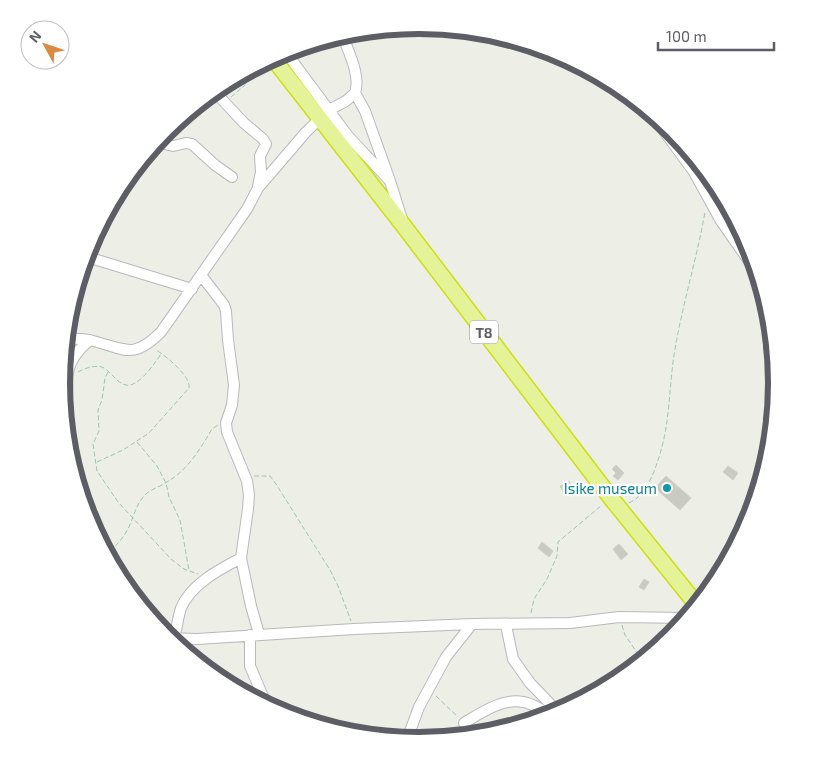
<svg xmlns="http://www.w3.org/2000/svg" width="838" height="766" font-family="'Exo 2',sans-serif">
<style>
.building{fill:#c9cac2;stroke:#d1d2c5}
.lines{fill:none;stroke-linecap:round;stroke-linejoin:round}
.minor-casing{stroke:#b8b8be;stroke-width:12}
.highway-casing{stroke:#ccdf15;stroke-width:18}
.path{stroke:#9ec3b8;stroke-width:1;stroke-dasharray:5 2.5;stroke-linecap:butt}
.minor{stroke:#fff;stroke-width:10}
.highway{stroke:#e5f398;stroke-width:15}
.culture-dot{fill:#0f9aa8;stroke:#fff;stroke-width:2}
.labels{text-anchor:middle;dominant-baseline:central;stroke-width:4.5;stroke-linejoin:round;paint-order:stroke}
.shield{fill:#fff;stroke:#8e8e93;stroke-width:1}
.shield-label{font-size:14px;font-weight:bold;fill:#5d5e65}
.culture-label{font-size:15px;fill:#0d838f;stroke:#fff;text-anchor:end}
.rim{fill:none;stroke:#5d5e65;stroke-width:6}
</style>
<rect width="100%" height="100%" fill="#edeee6"/>
<path class="building" d="M616 465 624 473 618 480 613 476 616 473 612 469Z
M728 466 738 473 733 480 723 472Z
M666 476 691 498 680 510 655 488Z
M569 481 574 491 565 496 560 486Z
M542 542 553 551 549 557 538 548Z
M619 544 628 554 621 560 613 549Z
M717 564 724 569 715 584 706 576Z
M644 579 649 582 644 590 639 587Z
M656 642 658 648 647 653 645 645Z"/>
<g class="lines">
<g class="minor-casing">
<path id="minor" d="M285 51 348 136 390 181
M214 91 244 123 263 139 266 144 260 156 261 172 258 186
M355 93 365 111 390 181 402 219
M650 112 694 172 721 221 751 264 758 282 764 293
M156 142 173 146 186 143 192 144 215 165 232 177
M87 252 94 259 192 289
M201 275 224 305 226 311 228 340 234 385 232 405 226 423 227 432 247 481 249 495 248 509 241 558 251 606 259 634
M66 337C75 340 84 338 93 341 125 349 133 360 161 332L247 209 258 188 306 132 329 110 346 101 355 93C361 75 348 51 342 34
M63 399C70 392 66 382 68 373 70 360 80 348 90 340
M506 625 513 659 530 683 558 712
M250 635V666L267 706
M169 638 197 639 354 629 472 624 570 623 619 617 687 618
M174 638C177 628 178 617 181 608 191 584 220 569 241 558
M464 723C481 713 502 698 523 702 533 703 542 711 552 715
M404 740 409 734 419 707 446 657 472 624"/>
</g>
<g class="highway-casing">
<path id="highway" d="M272 57 403 225 611 498 697 605"/>
</g>
<path class="path" d="M225 82 229 94
M231 97 244 86 253 73 263 65
M709 183 711 178
M78 372C85 368 97 364 104 368 112 373 117 383 126 385 138 388 155 363 161 354
M108 372 105 378 102 400 98 410 99 431 93 444 97 471 118 502 171 559 184 569 198 574
M137 442 157 466 166 483 169 497 180 520 189 570
M97 462 123 450 149 433 189 388C191 376 166 356 156 350
M254 476H270L276 484 330 570 338 586 351 621
M629 503C645 496 653 476 658 460 669 429 669 395 673 362 680 312 696 263 705 212
M110 560C110 548 119 544 125 534 133 522 134 507 144 496 150 489 160 487 167 482 188 470 200 449 212 429L218 425
M531 613 534 599 547 579 557 556 558 542 602 505
M622 625 625 635 642 660
M672 626 675 633
M436 696 458 717
M468 730 472 736"/>
<use href="#minor" class="minor"/>
<use href="#highway" class="highway"/>
</g>
<circle class="culture-dot" cx="667" cy="488" r="5"/>
<g class="labels">
<rect class="shield" x="470" y="320.5" width="28" height="23" rx="4"/>
<g class="shield-label">
<text x="484" y="332">T8</text>
</g>
<g class="culture-label">
<text x="657" y="488">Isike museum</text>
</g>
</g>
<path d="M0 0H838V766H0ZM70 383a349 349 0 1 1 698 0a349 349 0 1 1-698 0Z" fill="#fff" fill-rule="evenodd"/>
<path class="rim" d="M70 383a349 349 0 1 1 698 0a349 349 0 1 1-698 0Z"/>
<g transform="translate(45 45) rotate(310)"><circle r="24" fill="#ffffff" stroke="#bebfc1"/>
<path d="M0-4L9 19L0 12L-9 19Z" fill="#da8b40"/>
<text y="-8" font-size="14" font-weight="bold" text-anchor="middle" fill="#5d5e65">N</text>
</g>
<path d="M658 42v8h116v-8" fill="none" stroke="#5d5e65" stroke-width="2.5"/>
<text x="666" y="42" font-size="15" fill="#5d5e65" stroke="#ffffff" stroke-width="4" paint-order="stroke">100 m</text>
</svg>
